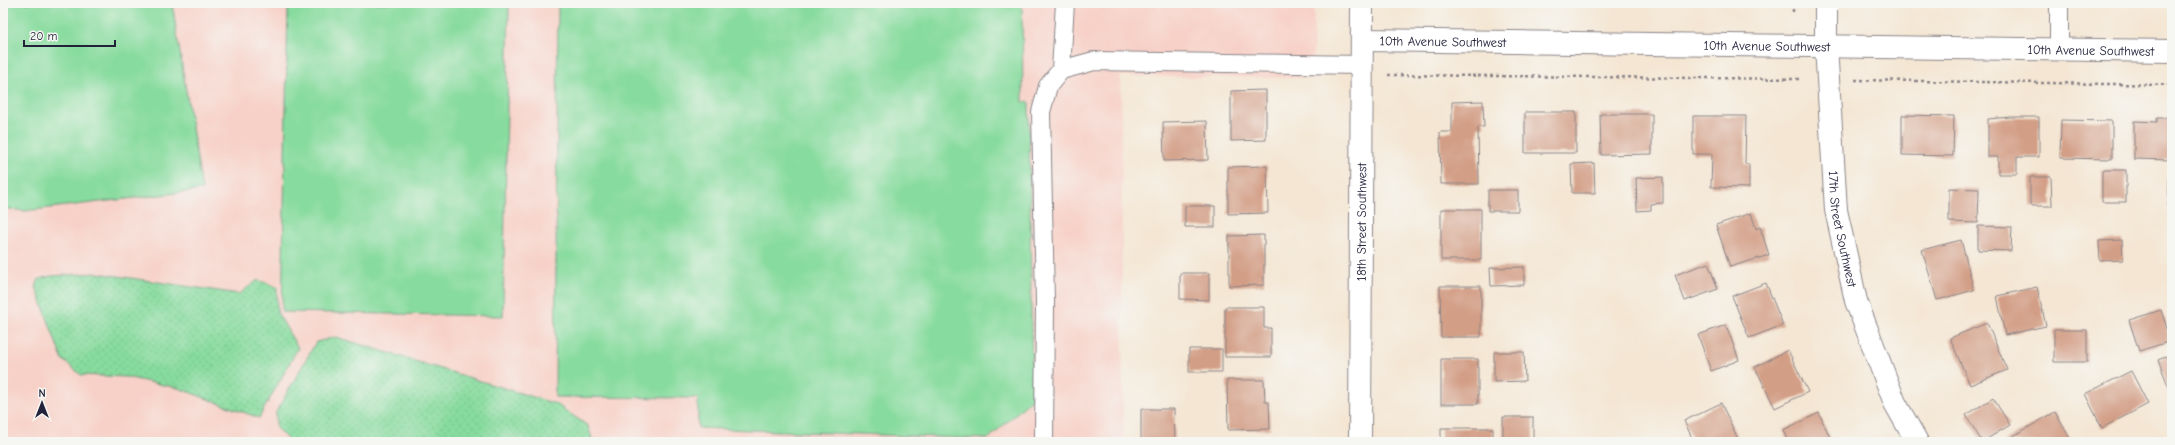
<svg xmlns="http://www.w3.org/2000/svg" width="2175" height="445" font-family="'Comic Neue',sans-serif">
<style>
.built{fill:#f7d1c8}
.grass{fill:url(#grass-dots);stroke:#547e6c}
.park{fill:#87db9e;stroke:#547e6c}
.building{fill:#d39e86}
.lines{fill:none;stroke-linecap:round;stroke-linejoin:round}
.lane-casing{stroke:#8b8487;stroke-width:20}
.street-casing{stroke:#8b8487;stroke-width:24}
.secondary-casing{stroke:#8b8487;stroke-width:24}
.path{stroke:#8b8487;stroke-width:2.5;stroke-dasharray:3 3;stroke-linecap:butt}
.lane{stroke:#fff;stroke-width:18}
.street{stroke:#fff;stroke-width:22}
.secondary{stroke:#fff;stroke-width:22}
.labels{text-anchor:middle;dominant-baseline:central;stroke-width:3.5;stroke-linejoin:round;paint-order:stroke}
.street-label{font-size:13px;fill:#22223b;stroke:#f6f6f2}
</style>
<defs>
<pattern id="grass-dots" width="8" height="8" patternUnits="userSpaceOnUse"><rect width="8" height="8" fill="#87db9e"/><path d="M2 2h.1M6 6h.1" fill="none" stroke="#74bc89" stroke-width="1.8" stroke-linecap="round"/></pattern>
</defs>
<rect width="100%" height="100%" fill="#f6f6f2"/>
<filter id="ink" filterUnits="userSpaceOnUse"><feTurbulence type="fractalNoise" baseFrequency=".025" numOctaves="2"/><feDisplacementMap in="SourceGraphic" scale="8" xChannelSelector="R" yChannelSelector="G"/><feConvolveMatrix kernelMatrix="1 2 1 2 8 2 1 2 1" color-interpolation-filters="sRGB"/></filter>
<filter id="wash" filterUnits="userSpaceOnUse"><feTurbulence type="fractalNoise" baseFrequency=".012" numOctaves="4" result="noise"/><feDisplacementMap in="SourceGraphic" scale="16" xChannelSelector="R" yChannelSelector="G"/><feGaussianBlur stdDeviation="0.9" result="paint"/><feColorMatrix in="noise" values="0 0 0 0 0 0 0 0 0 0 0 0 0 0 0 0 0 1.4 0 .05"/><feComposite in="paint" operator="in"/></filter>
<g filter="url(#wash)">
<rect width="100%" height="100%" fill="#f4e6d3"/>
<path class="built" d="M3 3H1314L1313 78 1121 76 1123 442H3Z"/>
<path class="grass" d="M97 273 239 294 258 280 277 287V312L298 348 259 418 178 388 125 377 81 375 62 359 36 287 39 279 51 276Z
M336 337 556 404 588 426 593 442H290L276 428V412L316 342Z"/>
<path class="park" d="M3 3H172L202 190 24 211 3 208Z
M288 3H509L503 316 282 312Z
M558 3H1022L1023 102H1029L1032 399 988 439 698 428V398L555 397Z"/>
<g id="blocks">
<path class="building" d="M1266 90V140L1231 141V91Z
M1483 101 1484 127H1478L1479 184H1441L1440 132H1452V102Z
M1525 112H1576V153H1525Z
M1600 114H1652V154L1601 155Z
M1902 115 1954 116 1953 156 1902 155Z
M1693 116H1746L1745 164H1749V188L1711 187 1712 154H1693Z
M2010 117H2039V157H2017V174H1998V157H1988V119Z
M2157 118H2172V160L2134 159V121L2157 122Z
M2061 120 2112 121V159L2060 158Z
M1207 121 1208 160 1164 161 1163 122Z
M1594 163 1595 193H1572L1571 164Z
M1267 166 1268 213 1228 214V167Z
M2102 170H2126V202H2102Z
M1663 177V203L1651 204V210L1637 211 1636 178Z
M2030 177H2051L2052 206H2030Z
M2169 178H2172V207H2168Z
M1949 188 1979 189 1978 223 1949 222Z
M1488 190H1518V211H1488Z
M1185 206H1215V227H1185Z
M1441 209H1481V260H1441Z
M1751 213 1756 229 1760 227 1769 255 1730 267 1716 225Z
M1978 226 2012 227 2011 251 1978 250Z
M1264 235V285L1229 286V236Z
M1961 240 1974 290 1937 300 1922 250Z
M2122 240 2123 260 2100 261 2099 241Z
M1708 263 1718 289 1685 301 1675 275Z
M1524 267V285L1491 286 1490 268Z
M1180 273H1209V300L1180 299Z
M1766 283 1783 325 1749 338 1732 296Z
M1440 286H1481V337H1441Z
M2037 287 2046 326 2005 335 1997 296Z
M1225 307H1264V328H1271V357H1225Z
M2161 310 2171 341 2139 351 2129 320Z
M1987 323 2007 370 1970 385 1950 338Z
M1726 325 1739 360 1711 371 1698 335Z
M2054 330H2087V362H2054Z
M1189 349H1222V372H1189Z
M1788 350 1808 392 1775 408 1755 367Z
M1494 352H1524L1525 381 1494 382Z
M2172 354V395L2158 360Z
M1441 359H1478V404H1441Z
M2131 371 2148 404 2102 428 2085 394Z
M1227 380H1264L1265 402H1269L1270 429 1228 430Z
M1993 398 2010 425 1982 442 1966 415Z
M1721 403 1738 439 1731 442H1694L1684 421Z
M1141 409H1174L1175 441 1141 442Z
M2055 412 2072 442H2003Z
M1819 413 1832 442H1788L1783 430Z
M1503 417H1533V442H1503Z
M1441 428H1493V442H1441Z"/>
</g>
</g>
<g filter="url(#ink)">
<use href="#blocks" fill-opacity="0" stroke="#8b8487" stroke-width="1"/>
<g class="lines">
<g class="lane-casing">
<path id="lane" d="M2059 49V3
M1061 70 1094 61 1362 65
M1044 442 1045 301 1041 112 1048 86 1061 70 1065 3"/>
</g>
<g class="street-casing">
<g id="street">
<path id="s1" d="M1826 3V46L1836 210 1856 301 1895 403 1917 442"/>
<path id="s2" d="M1362 40 2172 51"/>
</g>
</g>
<g class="secondary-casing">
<g id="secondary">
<path id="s3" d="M1360 442 1362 3"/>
</g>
</g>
<path class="path" d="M1793 12V3
M1388 75 1801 79
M1855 80 2172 85"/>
<use href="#lane" class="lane"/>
<use href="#street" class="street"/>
<use href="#secondary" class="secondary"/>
</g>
</g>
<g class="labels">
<g class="street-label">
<text stroke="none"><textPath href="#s2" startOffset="81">10th Avenue Southwest</textPath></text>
<text stroke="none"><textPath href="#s2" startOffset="405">10th Avenue Southwest</textPath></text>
<text stroke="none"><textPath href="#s2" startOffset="729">10th Avenue Southwest</textPath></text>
<text stroke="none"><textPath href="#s3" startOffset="220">18th Street Southwest</textPath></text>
<text stroke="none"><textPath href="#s1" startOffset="227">17th Street Southwest</textPath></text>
</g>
</g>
<rect width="2175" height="445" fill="none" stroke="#f6f6f2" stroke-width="16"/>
<g transform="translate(42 403)" stroke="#f6f6f2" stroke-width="3" paint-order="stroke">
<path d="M0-3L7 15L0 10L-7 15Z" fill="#22223b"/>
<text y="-6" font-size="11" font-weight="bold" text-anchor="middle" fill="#22223b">N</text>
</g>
<path d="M24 40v6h91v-6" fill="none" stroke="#22223b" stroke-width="2"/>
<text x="30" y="40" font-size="12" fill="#22223b" stroke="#f6f6f2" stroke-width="3" paint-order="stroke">20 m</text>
</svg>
